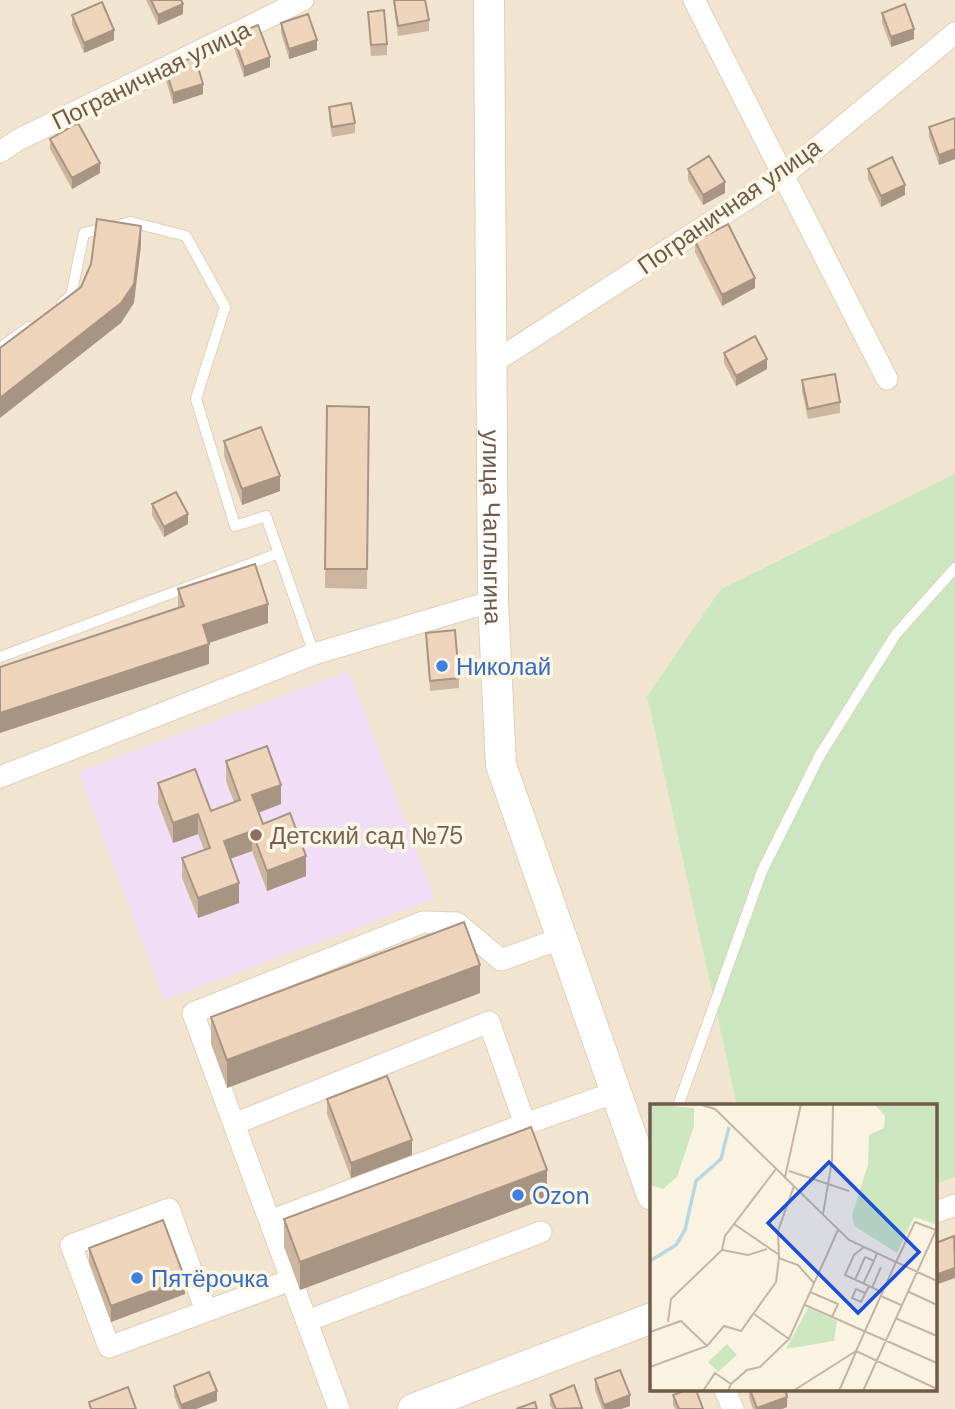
<svg xmlns="http://www.w3.org/2000/svg" width="955" height="1409" font-family="'DM Sans',sans-serif">
<style>
.residential{fill:#f2e5cf}
.education{fill:#f0def6}
.green{fill:#cce7c0}
.lines{fill:none;stroke-linecap:round;stroke-linejoin:round}
.service-casing{stroke:#ded0bd;stroke-width:12}
.minor-casing{stroke:#ded0bd;stroke-width:23}
.secondary-casing{stroke:#e0cfb9;stroke-width:32}
.service{stroke:#fff;stroke-width:10}
.minor{stroke:#fff;stroke-width:21}
.secondary{stroke:#fff;stroke-width:30}
.wall{fill:#cdb6a0}
.shaded-wall{fill:#a79482}
.building{fill:#eed4ba;stroke:#a79482;stroke-width:2}
.shop-dot{fill:#3f7fe0;stroke:#fef7e6;stroke-width:2.5}
.education-dot{fill:#8d6e63;stroke:#fef7e6;stroke-width:2.5}
.labels{text-anchor:middle;dominant-baseline:central;stroke-width:7;stroke-linejoin:round;paint-order:stroke}
.street-label{font-size:24px;fill:#705b49;stroke:#fef7e6}
.shop-label{font-size:24px;fill:#366cbe;stroke:#fef7e6;text-anchor:start}
.education-label{font-size:24px;fill:#785e54;stroke:#fef7e6;text-anchor:start}
.inset-river{fill:none;stroke:#b7d8e2;stroke-width:3.5}
.inset-road{fill:none;stroke:#c3b6a4;stroke-width:2}
.view{fill:#1d4ed8;fill-opacity:0.15;stroke:#1d4ed8;stroke-width:3.5}
.inset-edge{fill:none;stroke:#705b49;stroke-width:3.5}
</style>
<rect width="100%" height="100%" fill="#fbf3e1"/>
<path class="residential" d="M0 0H955V694L782 1106H652V1390H936V1147L955 1140V1409H0Z"/>
<path class="education" d="M349 671 435 899 164 1000 78 772Z"/>
<path class="green" d="M955 474V1177L936 1184V1106H737L647 696 721 589Z"/>
<g class="lines">
<g class="service-casing">
<path id="service" d="M62 303 71 296 84 233 131 222 186 236 225 307 196 399 235 526 266 516 314 654
M0 348 29 327
M0 657 279 553
M678 1106 762 871 820 755 896 634 955 568"/>
</g>
<g class="minor-casing">
<path id="minor" d="M694 0 887 379
M0 152 18 140 303 0
M491 364 784 175 955 33
M0 777 314 654 493 601
M234 1124 489 1022 525 1124 616 1092
M936 1212 955 1205
M270 1221 525 1124
M206 1311 169 1209 71 1245 109 1347 291 1280
M307 1321 541 1232
M725 1390 733 1409
M339 1409 193 1013 423 922 457 923 501 960 562 938"/>
</g>
<g class="secondary-casing">
<g id="secondary">
<path id="s1" d="M489 0 493 601 501 765 652 1195"/>
<path d="M413 1409 652 1318"/>
</g>
</g>
<use href="#service" class="service"/>
<use href="#minor" class="minor"/>
<use href="#secondary" class="secondary"/>
</g>
<path class="wall" d="M146 0H181L183 14 158 25Z
M393 0H425L429 20V31L398 36Z
M368 12 387 44V55L371 56Z
M882 13 914 39 891 47 882 23Z
M72 15 114 40 84 53 72 25Z
M281 23 317 50 289 59 281 33Z
M233 35 270 67 244 77 233 45Z
M165 67 203 94 173 104 165 77Z
M329 107 355 123V133L332 137 329 117Z
M955 118V159L939 165 929 137V127Z
M50 139 100 173 72 189 50 149Z
M688 169 725 193 703 205 688 180Z
M868 169 905 195 881 207 868 179Z
M695 241 755 288 722 306 695 252Z
M724 353 767 369 736 386 724 363Z
M802 380 840 402V413L808 419 802 391Z
M327 406 369 407 367 589 325 588Z
M224 441 280 491 242 505 224 456Z
M152 504 188 524 164 537 152 515Z
M178 589 268 623 208 643 209 664 178 608Z
M426 633 459 678V688L430 691Z
M226 761 281 804 258 813 263 824 306 876 267 891 252 851 230 859 239 903 198 918 182 878V858L204 850 198 834 173 843 158 803V783L211 811 234 802 226 781Z
M480 993 227 1088 211 1044V1017Z
M327 1099 412 1155 351 1178 327 1114Z
M547 1198 300 1290 284 1247V1219Z
M954 1236 938 1284 936 1277V1243Z
M89 1248 185 1294 111 1322 89 1263Z
M595 1379 630 1406 621 1409H602L595 1390Z
M174 1386 217 1401 196 1409H179L174 1396Z
M749 1390H788L787 1407 782 1409H753L749 1397Z
M550 1395 582 1409H552L550 1405Z
M673 1395 703 1409H675L673 1405Z"/>
<path class="shaded-wall" d="M183 4V14L158 25V15Z
M914 29V39L891 47V37Z
M114 30V40L84 53V43Z
M317 40V50L289 59V49Z
M270 57V67L244 77V67Z
M203 84V94L173 104V93Z
M955 149V159L939 165V155Z
M100 163V173L72 189V178Z
M725 182V193L703 205V195Z
M905 185V195L881 207V196Z
M141 226V246L134 303 121 323 0 418V398Z
M755 278V288L722 306V295Z
M767 359V369L736 386V376Z
M280 476V491L242 505V489Z
M188 514V524L164 537V527Z
M268 604V623L203 645V625Z
M209 644V664L0 733V713Z
M281 785V804L252 815V795Z
M198 814V834L173 843V823Z
M252 831V851L224 861V841Z
M306 856V876L267 891V871Z
M239 883V903L198 918V898Z
M480 965V993L227 1088V1060Z
M412 1140V1155L351 1178V1163Z
M547 1170V1198L300 1290V1262Z
M955 1268V1278L938 1284V1274Z
M185 1279V1294L111 1322V1306Z
M217 1391V1401L196 1409H181V1405Z
M630 1395V1406L621 1409H604V1405Z
M787 1397V1407L782 1409H757Z"/>
<path class="building" d="M151 0H181L183 4 158 15Z
M394 0H425L429 20 398 26Z
M102 2 114 30 84 43 72 15Z
M905 4 914 29 891 37 882 13Z
M384 10 387 44 371 45 368 12Z
M308 14 317 40 289 49 281 23Z
M258 25 270 57 244 67 233 35Z
M195 57 203 84 173 93 165 67Z
M351 103 355 123 332 127 329 107Z
M955 118V149L939 155 929 127Z
M78 123 100 163 72 178 50 139Z
M709 156 725 182 703 195 688 169Z
M892 157 905 185 881 196 868 169Z
M97 219 141 226 134 284 121 303 0 398V348L81 287 91 264Z
M728 224 755 278 722 295 695 241Z
M755 336 767 359 736 376 724 353Z
M835 374 840 402 808 409 802 380Z
M327 406 369 407 367 569H325Z
M261 427 280 476 242 489 224 441Z
M176 492 188 514 164 527 152 504Z
M255 564 268 604 203 625 209 644 0 713V667L184 606 178 589Z
M455 630 459 678 430 681 426 633Z
M267 746 281 785 252 795 263 824 290 813 306 856 267 871 252 831 224 841 239 883 198 898 182 858 210 848 198 814 173 823 158 783 195 769 211 811 240 800 226 761Z
M464 922 480 965 227 1060 211 1017Z
M387 1076 412 1140 351 1163 327 1099Z
M531 1127 547 1170 300 1262 284 1219Z
M163 1220 185 1279 111 1306 89 1248Z
M954 1236 955 1268 938 1274 936 1267V1243Z
M620 1370 630 1395 604 1405 595 1379Z
M209 1372 217 1391 181 1405 174 1386Z
M574 1385 582 1408 556 1409 550 1395Z
M128 1387 136 1409H91L89 1402Z
M687 1390H696L703 1409H679L673 1395Z
M750 1390H785L787 1397 757 1408Z
M535 1402 537 1409H516Z"/>
<g class="shop-dot">
<circle cx="442" cy="666" r="7"/>
<circle cx="518" cy="1195" r="7"/>
<circle cx="137" cy="1278" r="7"/>
</g>
<circle class="education-dot" cx="256" cy="835" r="7"/>
<g class="labels">
<g class="street-label">
<text transform="translate(151 75) rotate(-26)">Пограничная улица</text>
<text transform="translate(729 206) rotate(-35)">Пограничная улица</text>
<text stroke="none"><textPath href="#s1" startOffset="527">улица Чаплыгина</textPath></text>
</g>
<g class="shop-label">
<text x="456" y="666">Николай</text>
<text x="532" y="1195">Ozon</text>
<text x="151" y="1278">Пятёрочка</text>
</g>
<g class="education-label">
<text x="270" y="835">Детский сад №75</text>
</g>
</g>
<g transform="translate(650 1104)">
<rect width="287" height="287" fill="#fbf3e1"/>
<path d="M0 0 44 4V22L27 73 13 85 0 81ZM224 0H287V115L285 120 264 113 247 149 204 122 202 111 218 61 219 31 234 24 235 12ZM158 204 187 217 184 237 136 245ZM77 240 87 251 68 268 58 258Z" fill="#cce7c0"/>
<path class="inset-river" d="M0 157 26 141 35 126 46 77 71 55 79 23"/>
<path class="inset-road" d="M49 0 65 5 199 136 246 158 206 247 287 285M139 67 199 87M135 73 151 0M173 110 182 57 183 0M84 120 128 150M286 126 265 118 246 158 287 177M214 143 204 151 195 171 232 188M72 146 98 151 117 145M129 154 128 127 144 82M205 176 215 153 224 157 227 149M213 180 224 157M222 184 231 163M257 187 287 201M160 188 188 200 182 213M215 189 206 185 202 194 211 198 219 182M231 192 251 201M155 201 214 227M104 210 139 235M245 214 287 232M18 218 21 195 72 146 75 132 126 65M214 227 287 259M0 228 31 217 57 242M0 263 57 242 74 222 91 227 126 178 129 154 148 161 164 179M81 280 97 266 110 263 139 235 188 126M53 287 65 269 81 280 78 287M143 287 206 247M189 287 206 248M213 287 287 124"/>
<path class="view" d="M179 58 269 148 208 209 118 119Z"/>
<rect width="287" height="287" class="inset-edge"/>
</g>
</svg>
